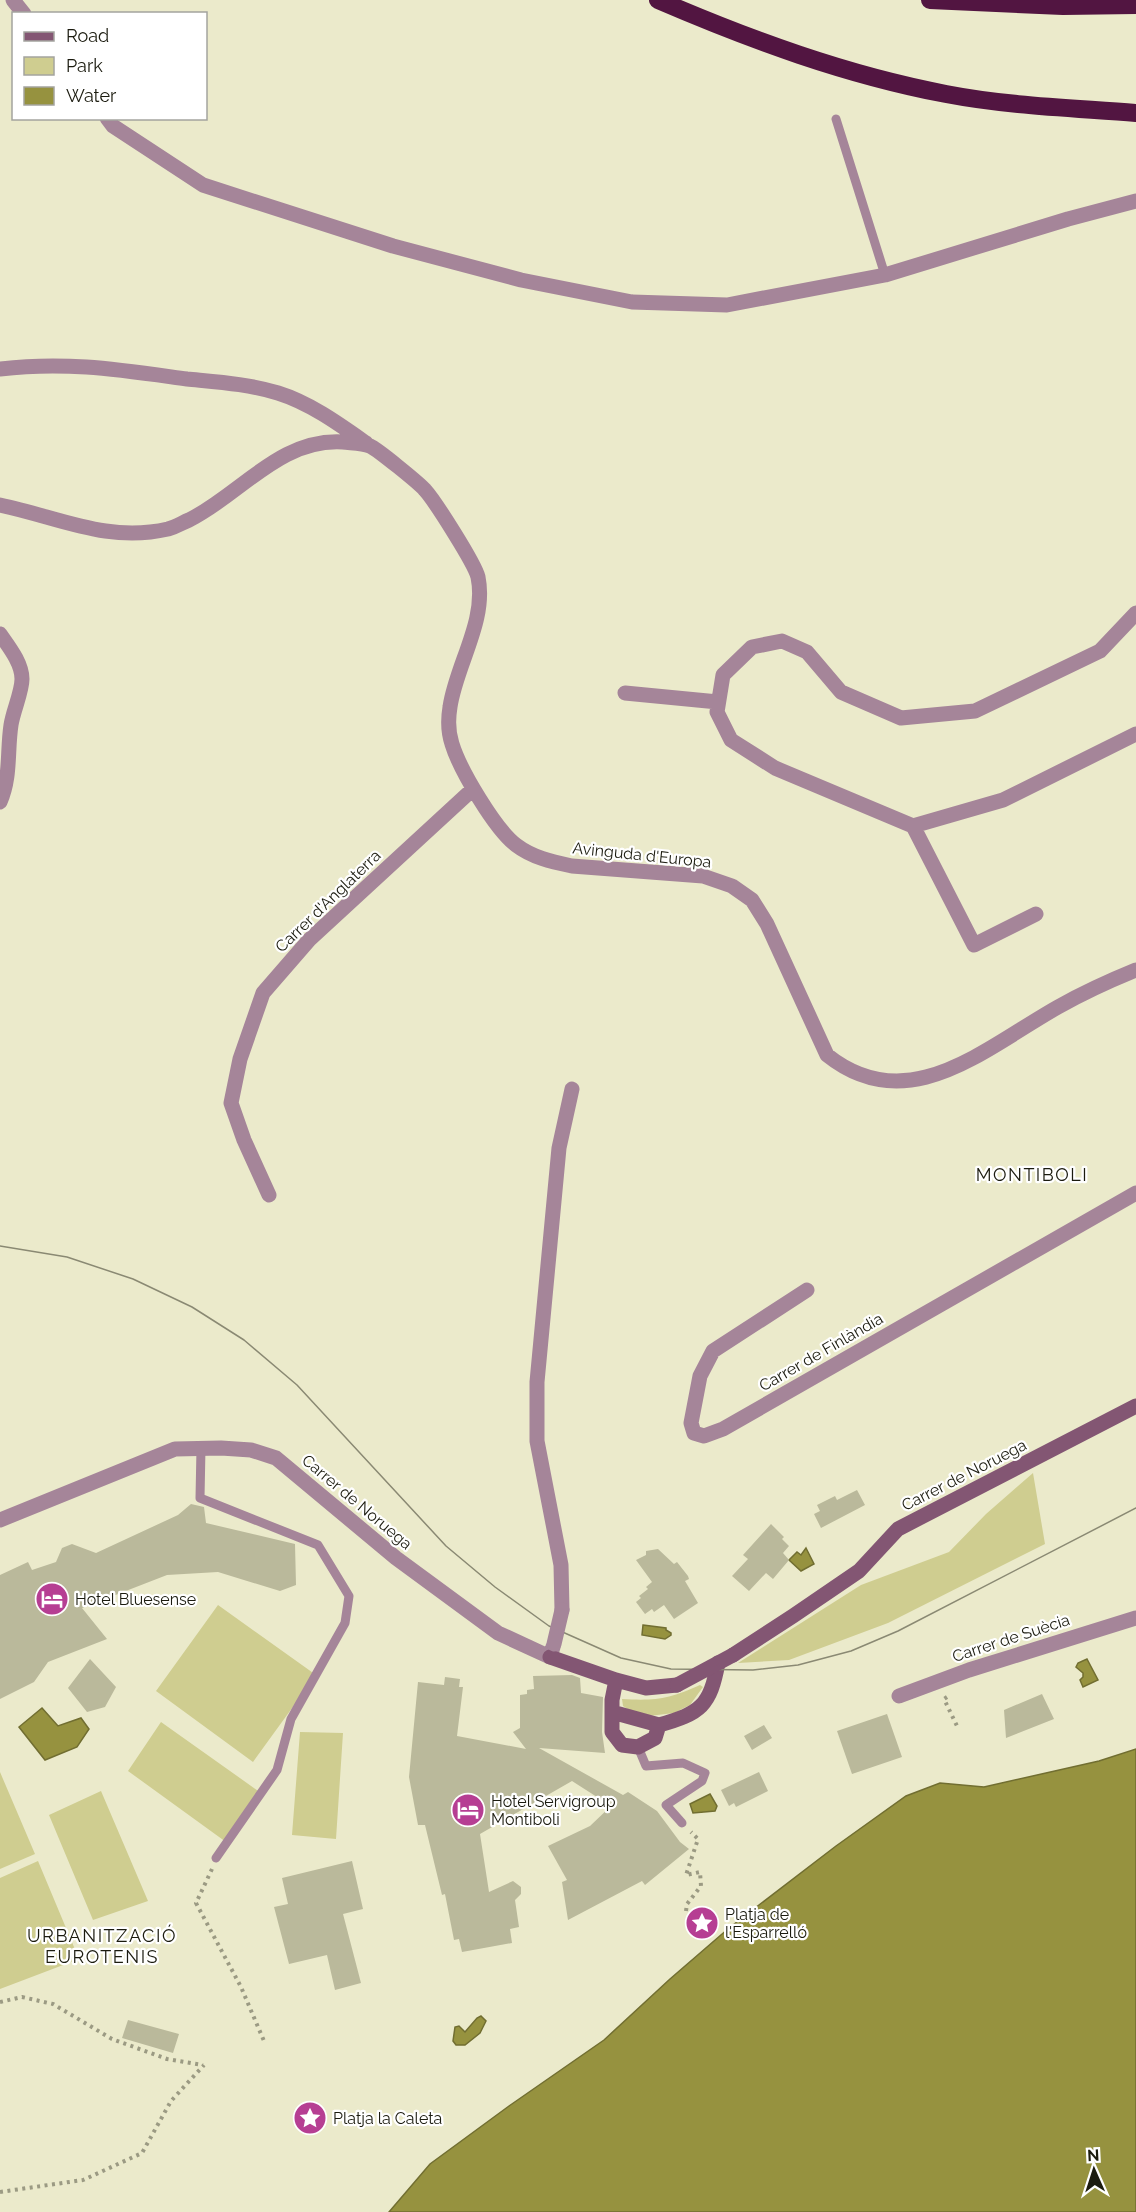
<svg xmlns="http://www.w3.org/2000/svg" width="1136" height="2212" font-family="Raleway,sans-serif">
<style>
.green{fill:#cfcd90}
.water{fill:#96923f;stroke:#716e31;stroke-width:1.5}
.building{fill:#bab99b}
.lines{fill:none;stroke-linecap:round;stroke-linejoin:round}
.path{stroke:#9b9a83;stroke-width:4;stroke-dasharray:3 4.5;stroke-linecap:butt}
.lane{stroke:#a58599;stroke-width:9}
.street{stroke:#a58599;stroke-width:15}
.secondary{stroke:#835673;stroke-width:15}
.highway{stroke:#521541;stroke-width:18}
.tram{stroke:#8a8973;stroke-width:1.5}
.street-bridge{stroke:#a58599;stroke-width:15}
.secondary-bridge{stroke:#835673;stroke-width:15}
.labels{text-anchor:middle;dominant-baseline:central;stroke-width:4.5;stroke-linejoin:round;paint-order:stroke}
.street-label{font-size:16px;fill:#1b1b0f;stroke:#fff}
.poi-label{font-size:16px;fill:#1b1b0f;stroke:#fff;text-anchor:start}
.neighbourhood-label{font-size:18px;letter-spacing:1.5px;fill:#1b1b0f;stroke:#fff}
</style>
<rect width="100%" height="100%" fill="#ebeacb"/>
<path class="green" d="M1033 1473 1045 1544 888 1623 789 1660 738 1663 861 1585 949 1552 986 1514Z
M218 1605 316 1675 253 1762 156 1691Z
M700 1685 703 1687 690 1705 674 1713 640 1717 623 1706 622 1699C656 1701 669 1699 700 1685Z
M161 1722 261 1793 226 1842 128 1771Z
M300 1732 343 1733 336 1839 292 1835Z
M0 1772 35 1854 0 1869Z
M101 1791 148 1901 93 1920 49 1815Z
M38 1861 79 1959 0 1989V1878Z"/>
<path class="water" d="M806 1548 814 1564 801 1571 789 1560 797 1552 801 1555Z
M643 1625 666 1628V1630L671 1633V1635L665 1639 642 1635Z
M1087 1659 1098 1680 1083 1687 1080 1680 1083 1677V1673L1076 1667 1078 1663Z
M42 1708 58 1726 81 1718 89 1729 77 1747 45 1760 19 1727Z
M1136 1749V2212H389L430 2164 509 2106 604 2040 670 1979 729 1928 836 1846 906 1796 940 1783 984 1787 1099 1761Z
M710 1794 717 1806 715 1811 693 1813 690 1804Z
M481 2016 486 2021 480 2033 465 2045H456L453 2041 455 2027 459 2026 465 2032 477 2018Z"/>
<path class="building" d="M857 1490 865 1505 821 1528 814 1514 820 1511 817 1505 835 1496 837 1500Z
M191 1504 204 1507 206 1523 295 1544 296 1585 280 1591 218 1572 167 1575 82 1608 107 1639 48 1662 34 1682 0 1699V1575L28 1562 32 1570 56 1562 62 1548 72 1544 96 1553 178 1515Z
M771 1524 784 1537 782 1539 789 1546 783 1553 789 1560 773 1579 766 1573 749 1591 732 1576 748 1559 743 1555Z
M658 1549 674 1564 677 1562 688 1576 689 1579 685 1581 698 1603 674 1619 664 1605 654 1612 652 1609 645 1614 636 1602 641 1598 639 1596 648 1589 646 1587 652 1582 636 1560 646 1555V1551Z
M90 1659 116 1687 105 1707 87 1712 68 1688Z
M572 1675 580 1678 581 1693 603 1697 602 1732 605 1753 539 1748 623 1795 628 1792 657 1811 680 1842 689 1849 645 1885 642 1881 568 1920 562 1882 567 1880 548 1846 590 1826 611 1806 572 1781 480 1834 489 1892 513 1881 521 1887V1894L515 1900 519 1927 510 1929 512 1943 462 1952 459 1939 454 1940 445 1894 442 1895 425 1825H418L409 1777 418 1682 444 1685 445 1677 460 1679 459 1687H463L457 1736 526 1749 513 1732 520 1728V1695L527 1694V1690L534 1689 533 1676Z
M1042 1694 1054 1719 1006 1738 1004 1710Z
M887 1714 902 1757 852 1774 837 1731Z
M764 1725 772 1738 752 1750 744 1736Z
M759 1772 768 1791 736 1807 734 1803 729 1806 721 1790Z
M352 1861 363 1909 343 1914 361 1983 335 1990 327 1955 289 1964 274 1907 288 1904 282 1878Z
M128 2020 179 2034 173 2053 122 2038Z"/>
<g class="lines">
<path class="path" d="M947 1697 944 1699 957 1726
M212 1869 196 1903 241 1987 264 2041
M686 1911 687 1904 701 1886 700 1872 686 1875 698 1839 691 1832
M0 2002 22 1997 53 2004 112 2039 167 2059 203 2065
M0 2192 83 2180 142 2153 171 2101 204 2065"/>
<path class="lane" d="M836 119 885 275
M201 1448 200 1498 318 1545 349 1596 345 1623 291 1719 277 1770 216 1858
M638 1747 646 1766 683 1763 705 1773 702 1781 666 1805 682 1823"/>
<path class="street" d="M13 0 24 14
M107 118 113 126 203 185 393 246 521 280 632 302 727 305 885 275 1068 219 1136 201
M0 369C67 361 121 370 187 379 217 382 249 384 278 393 310 403 339 424 366 443
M0 505C58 517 107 543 168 529 175 527 182 523 189 520 241 494 280 438 343 442 351 443 363 443 370 446 377 449 419 483 425 490 435 501 475 564 478 577 487 621 456 665 450 707 448 719 448 732 452 744 460 770 495 829 516 845 533 858 553 862 572 866L703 876 732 886 752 900 767 924 827 1055C908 1120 985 1048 1058 1007 1083 993 1109 981 1136 970
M1136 613 1100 651 975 711 901 718 841 692 807 652 782 641 752 647 723 675 717 712 731 740 775 768 913 826 1003 800 1136 734
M0 634C9 647 22 663 22 679 22 692 13 711 11 725 7 751 11 777 0 802
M625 693 718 702
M913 826 974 945 1036 914
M269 1195 244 1140 231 1103 240 1059 263 993 309 940 473 789
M807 1290 713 1351 700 1376 691 1423 694 1433 704 1436 723 1429 1136 1193
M0 1520 175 1449 221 1448 251 1450 276 1458 396 1558 498 1633 550 1657 553 1647
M562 1610 561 1565 537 1441V1382L559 1148 572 1089
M899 1696 969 1670 1136 1618"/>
<path class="secondary" d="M733 1655 793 1616 859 1571 898 1529 1136 1406
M550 1657 616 1680 646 1688 677 1685
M616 1680 612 1700V1732L622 1745 638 1747 655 1738 659 1725C701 1713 710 1706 718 1663
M612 1712 659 1725"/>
<path class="highway" d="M658 0C751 40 846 75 946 94 1008 106 1073 108 1136 113
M930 0 1063 6 1136 5"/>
<path class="tram" d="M0 1246 67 1257 133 1279 192 1307 244 1340 297 1385 446 1546 495 1587 549 1626 621 1658 671 1669 753 1670 798 1665 851 1651 898 1631 1136 1508"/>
<path class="street-bridge" d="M554 1644 562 1610"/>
<path class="secondary-bridge" d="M677 1685 733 1655"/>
</g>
<defs>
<g id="hotel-disc" transform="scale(1.725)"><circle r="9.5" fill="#b63e93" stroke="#fff"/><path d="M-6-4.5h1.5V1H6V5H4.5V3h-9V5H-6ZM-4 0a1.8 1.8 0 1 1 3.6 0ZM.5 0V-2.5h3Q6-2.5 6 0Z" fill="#fff"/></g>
<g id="sight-disc" transform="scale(1.725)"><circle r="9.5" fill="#b63e93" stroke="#fff"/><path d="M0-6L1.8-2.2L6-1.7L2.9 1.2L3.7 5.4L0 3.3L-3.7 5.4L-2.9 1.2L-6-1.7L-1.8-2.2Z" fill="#fff"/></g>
</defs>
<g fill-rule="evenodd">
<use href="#hotel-disc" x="52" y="1599"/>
<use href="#hotel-disc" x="468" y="1810"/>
<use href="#sight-disc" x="702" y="1923"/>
<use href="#sight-disc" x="310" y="2118"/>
</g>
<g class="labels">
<g class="street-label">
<text transform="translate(642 855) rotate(6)">Avinguda d'Europa</text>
<text transform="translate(328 901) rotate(-44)">Carrer d'Anglaterra</text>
<text transform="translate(821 1352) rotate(-30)">Carrer de Finlàndia</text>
<text transform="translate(964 1475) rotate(-27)">Carrer de Noruega</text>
<text transform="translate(357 1502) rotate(40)">Carrer de Noruega</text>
<text transform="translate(1011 1638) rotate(-18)">Carrer de Suècia</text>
</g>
<g class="poi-label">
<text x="75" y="1599">Hotel Bluesense</text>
<text x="491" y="1801">Hotel Servigroup<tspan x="491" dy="18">Montiboli</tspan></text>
<text x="725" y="1914">Platja de<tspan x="725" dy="18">l'Esparrelló</tspan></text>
<text x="333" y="2118">Platja la Caleta</text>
</g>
<g class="neighbourhood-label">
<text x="1032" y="1174">MONTIBOLI</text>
<text x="102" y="1935">URBANITZACIÓ<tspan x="102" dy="21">EUROTENIS</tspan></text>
</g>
</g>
<rect x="12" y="12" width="195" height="108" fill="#ffffff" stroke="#a4a49f" stroke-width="1.5"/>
<rect x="24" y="32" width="30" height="9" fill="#835673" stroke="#a4a49f" stroke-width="1.5"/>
<text x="66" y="42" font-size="18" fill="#1b1b0f">Road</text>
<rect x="24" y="57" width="30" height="18" fill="#cfcd90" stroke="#a4a49f" stroke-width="1.5"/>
<text x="66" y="72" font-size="18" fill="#1b1b0f">Park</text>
<rect x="24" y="87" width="30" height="18" fill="#96923f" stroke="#a4a49f" stroke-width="1.5"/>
<text x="66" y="102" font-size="18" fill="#1b1b0f">Water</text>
<g transform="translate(1094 2170) rotate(357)" stroke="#ffffff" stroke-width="4.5" paint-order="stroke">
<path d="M0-4.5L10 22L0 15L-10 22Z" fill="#1b1b0f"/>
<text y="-9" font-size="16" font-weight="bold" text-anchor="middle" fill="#1b1b0f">N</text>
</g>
</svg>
